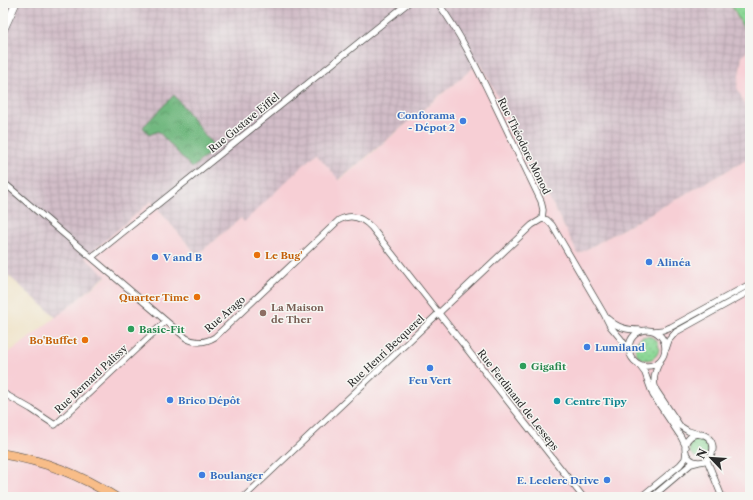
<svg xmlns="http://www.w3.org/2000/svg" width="753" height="500" font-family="'Libre Caslon Text',serif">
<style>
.built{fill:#f7cfd5}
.industrial{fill:url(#industrial-grid)}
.grass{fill:url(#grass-dots);stroke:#5c8260}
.forest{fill:url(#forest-crowns);stroke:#4e7255}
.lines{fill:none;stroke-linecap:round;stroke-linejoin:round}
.minor-casing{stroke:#484642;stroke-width:7}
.tertiary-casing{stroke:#484642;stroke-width:8}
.primary-casing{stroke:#484642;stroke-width:10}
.minor{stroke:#fff;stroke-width:5.5}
.tertiary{stroke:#fff;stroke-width:7}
.primary{stroke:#f8bd88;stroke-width:9}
.shop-dot{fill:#3f7fe0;stroke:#f6f6f2;stroke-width:1.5}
.food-dot{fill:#e8710a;stroke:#f6f6f2;stroke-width:1.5}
.education-dot{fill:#8d6e63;stroke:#f6f6f2;stroke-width:1.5}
.leisure-dot{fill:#2e9e5b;stroke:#f6f6f2;stroke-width:1.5}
.culture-dot{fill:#0f9aa8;stroke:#f6f6f2;stroke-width:1.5}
.labels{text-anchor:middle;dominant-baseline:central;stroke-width:3;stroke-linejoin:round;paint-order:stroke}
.shop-label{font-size:10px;font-weight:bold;fill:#366cbe;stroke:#f6f6f2;text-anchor:start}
.street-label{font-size:10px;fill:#2b2b2b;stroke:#f6f6f2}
.food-label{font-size:10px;font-weight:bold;fill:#c56008;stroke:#f6f6f2;text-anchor:end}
.education-label{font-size:10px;font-weight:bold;fill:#785e54;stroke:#f6f6f2;text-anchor:start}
.leisure-label{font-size:10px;font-weight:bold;fill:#27864d;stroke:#f6f6f2;text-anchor:start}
.culture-label{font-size:10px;font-weight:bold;fill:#0d838f;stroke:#f6f6f2;text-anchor:start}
</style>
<defs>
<pattern id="industrial-grid" width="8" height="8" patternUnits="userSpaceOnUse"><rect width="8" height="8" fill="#d2bdc8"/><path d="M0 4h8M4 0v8" fill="none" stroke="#b4a3ac"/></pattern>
<pattern id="grass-dots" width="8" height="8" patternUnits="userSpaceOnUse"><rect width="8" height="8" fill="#8cd896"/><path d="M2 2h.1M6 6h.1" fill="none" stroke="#79ba81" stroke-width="1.8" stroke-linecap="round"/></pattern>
<pattern id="forest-crowns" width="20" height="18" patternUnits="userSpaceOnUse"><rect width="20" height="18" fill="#71b87f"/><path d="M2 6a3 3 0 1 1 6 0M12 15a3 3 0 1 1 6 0" fill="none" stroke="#5d9668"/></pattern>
</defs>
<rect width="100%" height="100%" fill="#f6f6f2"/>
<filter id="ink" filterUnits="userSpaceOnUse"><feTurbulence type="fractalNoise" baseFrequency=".025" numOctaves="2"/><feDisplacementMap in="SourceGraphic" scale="8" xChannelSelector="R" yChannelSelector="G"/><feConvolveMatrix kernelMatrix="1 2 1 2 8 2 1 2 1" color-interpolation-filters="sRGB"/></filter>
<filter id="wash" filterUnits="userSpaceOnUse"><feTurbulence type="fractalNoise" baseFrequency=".012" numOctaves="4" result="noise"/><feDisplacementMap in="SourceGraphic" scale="16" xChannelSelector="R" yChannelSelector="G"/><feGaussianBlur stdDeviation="0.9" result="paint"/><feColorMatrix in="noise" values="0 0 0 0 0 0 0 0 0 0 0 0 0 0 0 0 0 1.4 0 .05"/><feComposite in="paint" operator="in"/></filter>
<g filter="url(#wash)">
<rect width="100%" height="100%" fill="#efe2c6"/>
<path class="built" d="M750 47V118L737 87 742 57Z
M480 62 578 254 750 158V497H3V356L24 342 106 277 85 258 151 201 197 255 241 218 244 221 316 153 340 180Z"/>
<path class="industrial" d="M3 3H729L750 41V47L742 57 737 87 750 118V158L578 254 480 62 339 180 316 153 244 222 241 218 197 255 151 201 85 258 106 276 56 317 3 271Z"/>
<path class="grass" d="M730 3H750V40Z
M635 348a12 12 0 1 1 24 0a12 12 0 1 1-24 0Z
M689 448a10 10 0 1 1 20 0a10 10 0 1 1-20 0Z"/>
<path class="forest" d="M174 95 215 148 192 168 158 131 149 135 143 127Z"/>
</g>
<g filter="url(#ink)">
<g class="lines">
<g class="minor-casing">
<path id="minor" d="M438 3C460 33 476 66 492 99 508 133 525 167 541 201L543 210 542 219 547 220 552 225 604 314 610 326 621 339 630 352
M750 75V90
M3 182 186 338C196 344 205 343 215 337L339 220C352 213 363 218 372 228L583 497
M92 257 408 3
M608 319C618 328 627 330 640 330
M629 348a18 18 0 1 1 36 0a18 18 0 1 1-36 0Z
M654 331 663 330 671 327 750 284
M666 349 669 340 676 332 750 291
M660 361C655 371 652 379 656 390L680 426 688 431 702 435
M639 365 645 373 653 395 681 437 686 447
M3 393 31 409 55 425 166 321
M685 448a14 14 0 1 1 28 0a14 14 0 1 1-28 0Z
M707 460 722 497
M244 497 532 225 542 219
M641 497 680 465 685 459 686 452
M652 497 691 464 699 462"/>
</g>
<g class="tertiary-casing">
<path id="tertiary" d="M3 31 16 3"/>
</g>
<g class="primary-casing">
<path id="primary" d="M3 454C45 461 79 474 115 497"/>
</g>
<use href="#minor" class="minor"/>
<use href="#tertiary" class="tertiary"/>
<use href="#primary" class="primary"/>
</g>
</g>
<g class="shop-dot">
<circle cx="463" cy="121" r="4"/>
<circle cx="155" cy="257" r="4"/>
<circle cx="649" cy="262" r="4"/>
<circle cx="587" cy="347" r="4"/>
<circle cx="430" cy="368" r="4"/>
<circle cx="170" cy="400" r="4"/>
<circle cx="202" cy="475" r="4"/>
<circle cx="607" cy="480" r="4"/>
</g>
<g class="food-dot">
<circle cx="257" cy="255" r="4"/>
<circle cx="197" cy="297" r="4"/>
<circle cx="85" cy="340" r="4"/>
</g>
<circle class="education-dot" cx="263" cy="313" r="4"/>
<g class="leisure-dot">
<circle cx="131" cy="329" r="4"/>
<circle cx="523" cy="366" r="4"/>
</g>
<circle class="culture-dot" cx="557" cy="401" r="4"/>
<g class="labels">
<g class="shop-label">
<text x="455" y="115" text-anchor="end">Conforama<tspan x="455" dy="12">- Dépot 2</tspan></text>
<text x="163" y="257">V and B</text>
<text x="657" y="262">Alinéa</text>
<text x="595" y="347">Lumiland</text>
<text x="430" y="380" text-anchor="middle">Feu Vert</text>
<text x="178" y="400">Brico Dépôt</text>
<text x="210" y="475">Boulanger</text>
<text x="599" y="480" text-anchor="end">E. Leclerc Drive</text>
</g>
<g class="street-label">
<text transform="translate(244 123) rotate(-39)">Rue Gustave Eiffel</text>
<text transform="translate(524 146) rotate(64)">Rue Théodore Monod</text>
<text transform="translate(225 314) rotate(-41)">Rue Arago</text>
<text transform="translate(386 351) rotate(-43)">Rue Henri Becquerel</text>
<text transform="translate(91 379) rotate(-43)">Rue Bernard Palissy</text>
<text transform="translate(518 400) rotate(52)">Rue Ferdinand de Lesseps</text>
</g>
<g class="food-label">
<text x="265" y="255" text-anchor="start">Le Bug'</text>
<text x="189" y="297">Quarter Time</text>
<text x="77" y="340">Bo'Buffet</text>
</g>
<g class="education-label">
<text x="271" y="307">La Maison<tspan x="271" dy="12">de Ther</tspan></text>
</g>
<g class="leisure-label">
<text x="139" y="329">Basic-Fit</text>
<text x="531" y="366">Gigafit</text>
</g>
<g class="culture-label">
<text x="565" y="401">Centre Tipy</text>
</g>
</g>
<rect width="753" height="500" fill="none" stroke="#f6f6f2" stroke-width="16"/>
<g transform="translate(711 458) rotate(295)" stroke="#f6f6f2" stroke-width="3" paint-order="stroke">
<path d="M0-3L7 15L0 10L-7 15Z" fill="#2b2b2b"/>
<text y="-6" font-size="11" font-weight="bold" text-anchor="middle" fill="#2b2b2b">N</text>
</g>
</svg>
